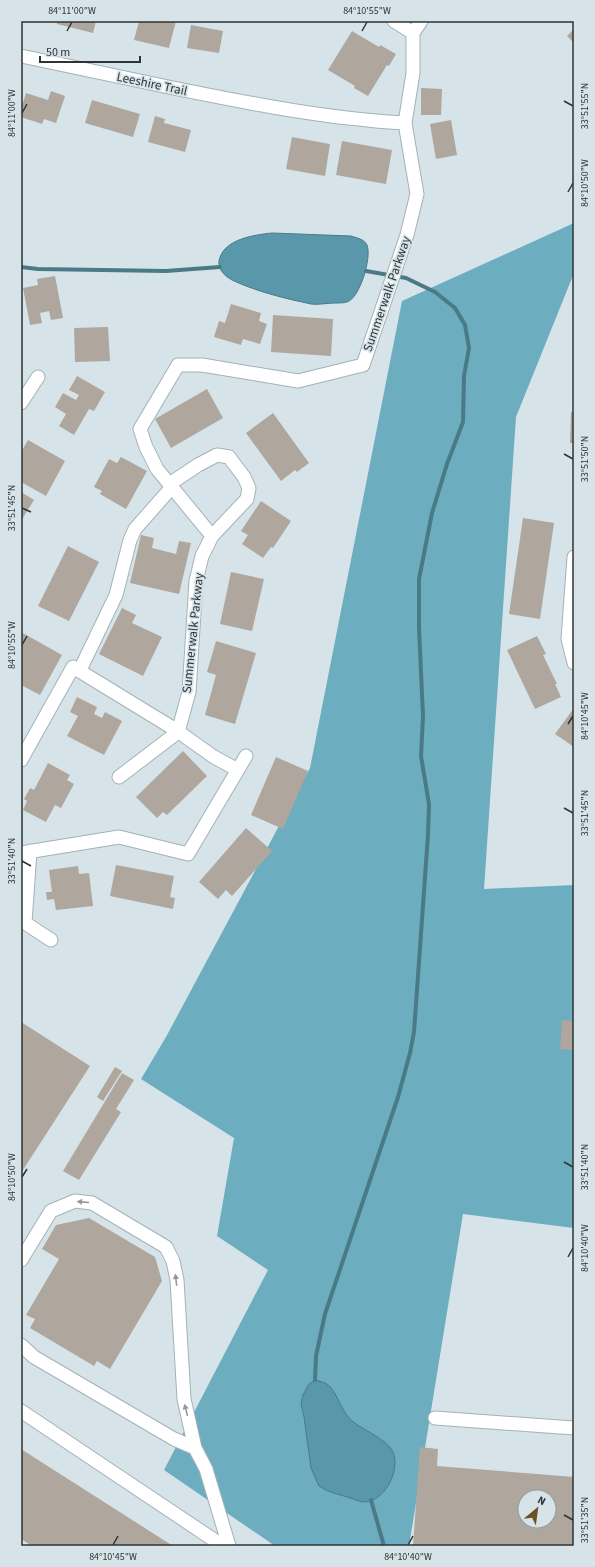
<svg xmlns="http://www.w3.org/2000/svg" width="595" height="1567" font-family="'Source Sans 3',sans-serif">
<style>
.forest{fill:#6dadc0}
.water{fill:#5898aa;stroke:#4b7a87}
.lines{fill:none;stroke-linecap:round;stroke-linejoin:round}
.stream{stroke:#4b7a87;stroke-width:4}
.building{fill:#afa79d;fill-rule:evenodd}
.minor-casing{stroke:#a4b2b7;stroke-width:15}
.minor{stroke:#fff;stroke-width:13}
.oneway{fill:#96999a}
.ticks{fill:none;stroke:#2e3335;stroke-width:1.5}
.labels{text-anchor:middle;dominant-baseline:central;stroke-width:3.5;stroke-linejoin:round;paint-order:stroke}
.street-label{font-size:13px;fill:#2e3335;stroke:#d6e4e9}
.neatline{fill:none;stroke:#2e3335;stroke-width:1.5}
.ticks-label{font-size:10px;text-anchor:middle;fill:#2e3335}
</style>
<rect width="100%" height="100%" fill="#d6e4e9"/>
<path class="forest" d="M574 223V273L516 417 484 889 574 885V1228L463 1214 409 1546H275L164 1470 268 1270 217 1236 234 1138 141 1079 166 1037 310 768 402 301Z"/>
<path class="water" d="M272 233 351 236C357 238 364 239 367 245 372 257 360 298 347 302 344 303 339 303 335 303 327 303 319 305 311 304 305 303 299 301 293 300 272 295 251 289 232 280 225 276 218 270 219 261 223 239 254 235 272 233Z
M315 1380C319 1381 323 1382 327 1384 337 1391 340 1409 350 1419 361 1430 391 1440 394 1455 399 1473 384 1501 365 1502 360 1502 354 1499 350 1498 339 1494 329 1493 319 1486L311 1468 304 1417 301 1404 303 1395 309 1384Z"/>
<g class="lines">
<path class="stream" d="M21 267 38 269 166 271 220 267
M315 1380 316 1356 325 1314 398 1097 410 1053 414 1032 428 835 429 804 421 756 423 716 419 628V579L432 513 447 464 463 422 464 376 469 348 465 325 455 308 435 292 406 278 366 271
M371 1500 384 1546"/>
</g>
<path class="building" d="M57 21H96L93 33 57 24Z
M139 21H176L169 48 134 40Z
M191 25 223 31 219 53 187 48Z
M574 29V43L567 36Z
M352 31 379 47 380 45 396 54 389 66 387 65 368 96 354 88 355 86 328 70Z
M421 88 442 89 441 115H421Z
M51 91 65 96 56 123 44 119 42 124 21 117V109L26 93 48 100Z
M92 100 140 114 133 137 85 123Z
M155 116 165 119 164 123 191 130 185 152 148 142Z
M451 120 457 155 436 159 430 124Z
M292 137 330 144 325 176 286 169Z
M342 141 392 150 386 184 336 175Z
M55 276 63 318 51 320 49 311 40 313 42 323 30 325 23 288 38 285 37 279Z
M231 304 261 313 259 321 267 324 260 344 243 339 241 345 214 337 219 321 225 323Z
M273 315 333 319 331 356 271 352Z
M108 327 110 361 75 362 74 328Z
M77 376 105 392 94 411 89 409 74 435 59 426 66 414 55 407 63 393 76 400 79 395 69 390Z
M207 389 223 418 171 448 155 419Z
M571 412H574V443H570Z
M273 413 309 463 297 472 295 470 281 481 246 433Z
M28 440 65 461 46 496 21 482V452Z
M121 457 147 471 126 509 100 494 102 491 94 487 109 459 117 463Z
M21 492 34 500 21 521Z
M261 501 291 521 273 548 271 547 263 558 242 544 248 535 241 531Z
M523 518 554 523 540 619 509 614Z
M141 535 154 538 152 548 176 554 179 541 191 543 179 594 130 583Z
M68 546 99 562 69 621 38 606Z
M231 572 264 579 252 631 220 624Z
M122 608 136 615 132 623 162 637 143 676 99 654Z
M21 632 62 655 40 695 21 685Z
M537 636 546 654 543 655 557 684H555L561 697 535 709 507 650Z
M216 641 256 653 235 724 205 715 216 675 207 672Z
M77 697 97 707 94 714 102 718 105 712 122 721 104 755 67 736 78 716 70 712Z
M574 708V747L555 734Z
M183 751 207 776 167 815 163 812 157 818 136 797Z
M276 757 308 771 283 829 251 815Z
M48 763 70 775 67 780 74 784 61 808 55 805 46 822 23 810 27 801 24 799 30 788 34 790Z
M246 828 272 851 232 896 226 890 218 899 199 882Z
M116 865 174 876 170 897 175 898 173 909 110 896Z
M78 866 79 874 89 873 93 906 56 910 54 899 47 900 46 892H52L49 870Z
M562 1020 574 1021V1050L560 1049Z
M21 1022 90 1066 21 1173Z
M115 1067 122 1071 103 1101 97 1097Z
M122 1073 134 1080 116 1109 121 1112 79 1180 63 1171Z
M89 1218 155 1257 162 1281 110 1369 97 1361 94 1366 30 1328 35 1319 26 1315 59 1259 42 1249 56 1225Z
M420 1447 438 1449 437 1466 574 1477V1546H413ZM525 1497H549V1521H525Z
M21 1449 173 1546H32L21 1539Z"/>
<g class="lines">
<g class="minor-casing">
<path id="minor" d="M394 21 413 33
M21 56C73 67 126 78 178 89 253 104 329 119 405 123
M21 403 38 377
M212 536 157 469 146 447 140 429 178 365H202L298 381 363 365 407 235 417 194 405 123 413 73V33L421 21
M574 557 568 639 574 663
M80 670 116 595 130 540 135 529 172 487
M21 760 73 667 176 730 214 757 238 770
M119 777 178 732 189 692 196 581 202 556 212 536 247 499 249 488 244 477 229 457 217 455 198 465 171 483 170 486
M30 851 25 923 51 940
M21 853 119 837 188 854 246 756
M21 1260 51 1211 75 1201 92 1203 166 1247 173 1261 177 1280 184 1399 195 1448
M21 1345 34 1357 174 1439 195 1448 206 1469 229 1546
M21 1411 223 1546
M435 1418 574 1428"/>
</g>
<use href="#minor" class="minor"/>
</g>
<defs><path id="oneway-solid" d="M-6-.8H1V-3.2L6.5 0L1 3.2V.8H-6Z"/></defs>
<g class="oneway">
<use href="#oneway-solid" transform="translate(83 1202) rotate(-175)"/>
<use href="#oneway-solid" transform="translate(176 1280) rotate(-97)"/>
<use href="#oneway-solid" transform="translate(186 1410) rotate(-104)"/>
</g>
<path class="ticks" d="M67 31 72 22M362 31 367 22M564 101 573 106M22 113 27 104M568 192 573 183M564 454 573 459M22 508 31 512M22 645 27 636M568 724 573 716M564 808 573 813M22 861 31 866M564 1162 573 1167M22 1177 27 1169M568 1257 573 1248M564 1515 573 1520M113 1545 118 1536M408 1545 413 1536"/>
<g class="labels">
<g class="street-label">
<text transform="translate(152 84) rotate(12)">Leeshire Trail</text>
<text transform="translate(387 294) rotate(-71)">Summerwalk Parkway</text>
<text transform="translate(193 633) rotate(-84)">Summerwalk Parkway</text>
</g>
</g>
<rect width="595" height="1567" fill="none" stroke="#d6e4e9" stroke-width="44"/>
<g transform="translate(537 1509) rotate(29)"><circle r="19" fill="#d6e4e9" stroke="#939da1"/>
<path d="M0-3L7 15L0 10L-7 15Z" fill="#6e5025"/>
<text y="-6" font-size="11" font-weight="bold" text-anchor="middle" fill="#2e3335">N</text>
</g>
<path d="M40 56v6h100v-6" fill="none" stroke="#2e3335" stroke-width="2"/>
<text x="46" y="56" font-size="12" fill="#2e3335" stroke="#d6e4e9" stroke-width="3" paint-order="stroke">50 m</text>
<rect x="22" y="22" width="551" height="1523" class="neatline"/>
<g class="ticks-label">
<text x="72" y="14">84°11'00"W</text>
<text x="367" y="14">84°10'55"W</text>
<text transform="translate(584 106) rotate(-90)" y="4">33°51'55"N</text>
<text transform="translate(11 113) rotate(-90)" y="4">84°11'00"W</text>
<text transform="translate(584 183) rotate(-90)" y="4">84°10'50"W</text>
<text transform="translate(584 459) rotate(-90)" y="4">33°51'50"N</text>
<text transform="translate(11 508) rotate(-90)" y="4">33°51'45"N</text>
<text transform="translate(11 645) rotate(-90)" y="4">84°10'55"W</text>
<text transform="translate(584 716) rotate(-90)" y="4">84°10'45"W</text>
<text transform="translate(584 813) rotate(-90)" y="4">33°51'45"N</text>
<text transform="translate(11 861) rotate(-90)" y="4">33°51'40"N</text>
<text transform="translate(584 1167) rotate(-90)" y="4">33°51'40"N</text>
<text transform="translate(11 1177) rotate(-90)" y="4">84°10'50"W</text>
<text transform="translate(584 1248) rotate(-90)" y="4">84°10'40"W</text>
<text transform="translate(584 1520) rotate(-90)" y="4">33°51'35"N</text>
<text x="113" y="1560">84°10'45"W</text>
<text x="408" y="1560">84°10'40"W</text>
</g>
</svg>
